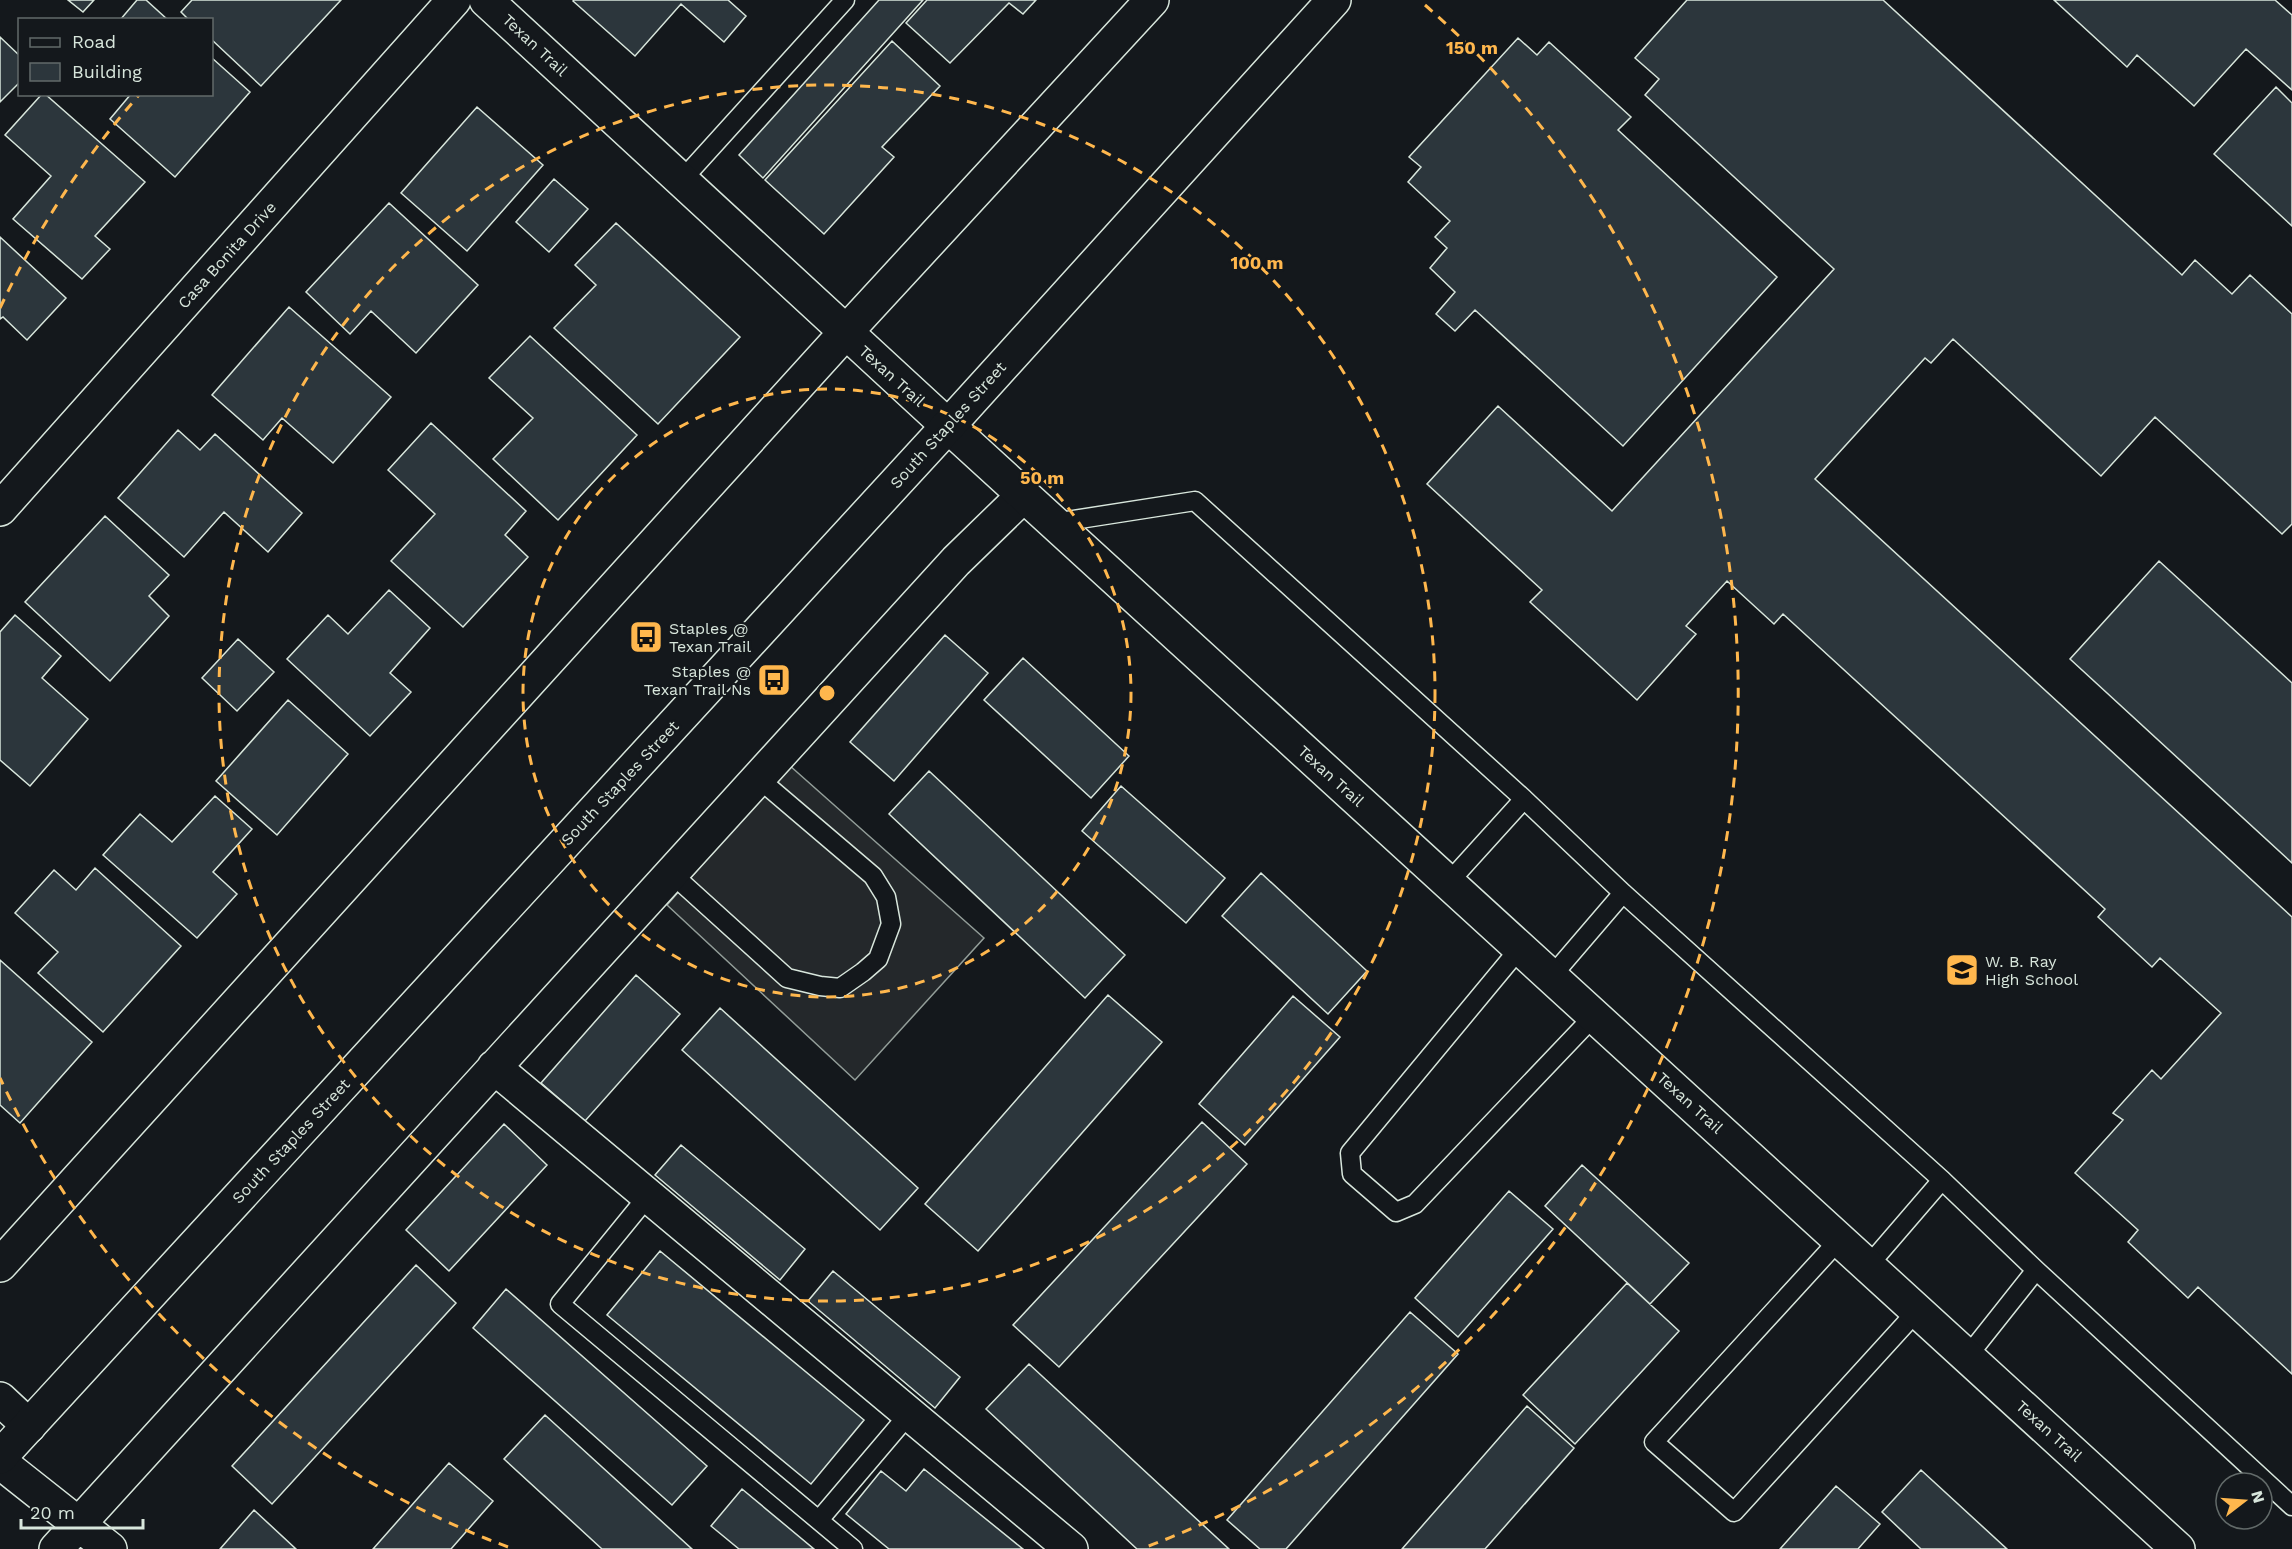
<svg xmlns="http://www.w3.org/2000/svg" width="2292" height="1549" font-family="'Work Sans',sans-serif">
<style>
.parking{fill:#24282b;stroke:#939e99;stroke-width:1.5}
.building{fill:#2c363c;stroke:#d8e6dc;stroke-width:1.5}
.lines{fill:none;stroke-linecap:round;stroke-linejoin:round}
.lane-casing{stroke:#d8e6dc;stroke-width:21}
.street-casing{stroke:#d8e6dc;stroke-width:36}
.secondary-casing{stroke:#d8e6dc;stroke-width:36}
.primary-casing{stroke:#d8e6dc;stroke-width:36}
.lane{stroke:#14181c;stroke-width:18}
.street{stroke:#14181c;stroke-width:33}
.secondary{stroke:#14181c;stroke-width:33}
.primary{stroke:#14181c;stroke-width:33}
.ring{fill:none;stroke:#ffb74d;stroke-width:3;stroke-dasharray:10 8}
.labels{text-anchor:middle;dominant-baseline:central;stroke-width:4.5;stroke-linejoin:round;paint-order:stroke}
.street-label{font-size:16px;fill:#d8e6dc;stroke:#14181c}
.poi-label{font-size:16px;fill:#d8e6dc;stroke:#14181c;text-anchor:start}
.centre{fill:#ffb74d;stroke:#14181c;stroke-width:3}
.ring-label{font-size:18px;text-anchor:middle;font-weight:bold;fill:#ffb74d;stroke:#14181c;stroke-width:4.5;stroke-linejoin:round;paint-order:stroke}
</style>
<rect width="100%" height="100%" fill="#14181c"/>
<path class="parking" d="M789 765 984 938 855 1080 667 905Z"/>
<path class="building" d="M68 0H94L83 12Z
M137 0H146L168 20H120Z
M192 0H341L261 86 212 40V20H189L181 12Z
M574 0H728L746 16 724 42 681 4 635 56 573 1Z
M879 0H923L763 178 739 155Z
M927 0H1036L1023 14 1009 3 950 63 906 23Z
M1687 0H1883L2182 275 2195 260 2232 294 2250 275 2292 314V524L2282 534 2155 417 2101 476 1953 339 1931 363 1925 358 1815 479 2292 917V1374L2198 1287 2188 1298 2128 1242 2138 1230 2075 1173 2123 1120 2113 1113 2152 1070 2161 1079 2221 1013 2160 958 2152 967 2098 917 2105 909 1783 614 1774 624 1727 581 1686 626 1696 634 1637 700 1530 602 1542 590 1427 484 1498 406 1612 511 1834 269 1645 95 1659 79 1635 58Z
M2054 0H2275L2292 15V90L2246 49 2194 106 2137 55 2127 67Z
M0 37 20 56V82L0 102Z
M1518 38 1537 55 1549 42 1631 117 1618 130 1777 277 1623 446 1475 310 1455 331 1436 314 1455 292 1430 268 1447 248 1435 237 1450 221 1408 182 1421 167 1409 157Z
M892 41 940 86 882 147 894 157 824 234 765 180Z
M212 58 250 92 175 177 110 119 131 94H212Z
M2276 87 2292 103V226L2214 154Z
M42 94H45L145 182 95 236 110 249 82 279 13 219 51 176 5 135Z
M477 107 543 165 467 251 401 193Z
M554 179 588 209 549 252 516 222Z
M389 203 478 285 416 353 371 311 350 334 306 292Z
M616 223 740 337 658 424 554 328 596 285 575 265Z
M0 237 66 298 27 340 3 317 0 319Z
M289 307 391 397 333 463 282 418 263 440 212 395Z
M530 336 637 435 558 520 493 459 533 418 489 378Z
M431 423 526 511 505 535 528 557 463 627 391 561 435 514 388 470Z
M178 430 200 450 215 434 302 513 268 552 224 512 184 557 118 498Z
M105 516 169 575 149 596 169 616 110 681 25 602Z
M2159 561 2292 683V863L2070 659Z
M389 590 430 628 390 673 411 692 370 736 287 659 328 615 348 634Z
M15 615 61 656 42 678 88 719 30 786 0 760V632Z
M945 635 988 673 894 781 850 742Z
M238 639 274 672 237 711 202 678Z
M1023 658 1129 756 1091 798 984 700Z
M288 700 348 754 277 835 216 781Z
M929 771 1125 955 1085 998 889 814Z
M1121 786 1225 878 1186 923 1082 831Z
M215 796 252 829 213 872 237 894 197 938 103 855 140 814 172 842Z
M95 868 181 946 103 1032 38 973 58 952 15 913 54 870 76 890Z
M1261 873 1367 971 1328 1014 1222 916Z
M0 960 92 1042 20 1123 0 1105Z
M636 975 680 1014 585 1121 541 1083Z
M1108 995 1162 1042 978 1251 925 1204Z
M1293 996 1340 1037 1245 1145 1199 1104Z
M720 1008 918 1188 880 1230 682 1050Z
M1202 1122 1247 1164 1059 1367 1013 1325Z
M504 1124 547 1165 449 1271 406 1230Z
M681 1145 805 1249 780 1280 655 1175Z
M1582 1165 1689 1263 1650 1304 1545 1206Z
M1509 1191 1553 1229 1458 1337 1415 1298Z
M660 1251 864 1420 811 1484 607 1315Z
M416 1265 456 1303 272 1504 232 1466Z
M833 1271 960 1377 935 1408 808 1301Z
M1627 1283 1679 1331 1575 1444 1523 1395Z
M506 1289 707 1466 672 1505 473 1328Z
M1410 1312 1458 1354 1286 1549H1260L1227 1520Z
M1029 1364 1229 1549H1137L986 1409Z
M1527 1406 1574 1448 1485 1549H1402Z
M545 1415 692 1549H602L504 1459Z
M449 1463 493 1501 451 1549H373Z
M924 1469 1023 1549H889L846 1514 881 1471 906 1491Z
M1921 1470 2007 1549H1921L1882 1512Z
M1836 1486 1880 1524 1858 1549H1780Z
M742 1489 814 1549H739L711 1526Z
M254 1510 296 1549H220Z"/>
<g class="lines">
<g class="lane-casing">
<path id="lane" d="M681 181 845 0
M1054 523 1195 501 1524 799 1623 893 1942 1180 2036 1270 2292 1506
M671 873 787 978 820 986 840 988 863 972 878 959 891 924 886 897 873 876 758 778
M1448 883 1524 799
M1520 948 1350 1153 1352 1174 1396 1212 1415 1204 1594 1016
M1551 977 1623 893
M648 1196 560 1304 853 1549
M1839 1240 1654 1442 1734 1512 1917 1311
M1868 1266 1942 1180
M1967 1357 2036 1270
M819 1520 909 1414"/>
</g>
<g class="street-casing">
<path id="street" d="M486 0 948 426
M0 509 454 0
M494 1067 1071 1549
M0 1265 845 333 1152 0
M0 1399 29 1426
M0 1462 110 1549
M56 1549 956 561 1024 495"/>
</g>
<g class="secondary-casing">
<path id="secondary" d="M948 426 2178 1549"/>
</g>
<g class="primary-casing">
<path id="primary" d="M0 1457 948 426 1334 0"/>
</g>
<use href="#lane" class="lane"/>
<use href="#street" class="street"/>
<use href="#secondary" class="secondary"/>
<use href="#primary" class="primary"/>
</g>
<g class="ring">
<circle cx="827" cy="693" r="304"/>
<circle cx="827" cy="693" r="608"/>
<path d="M508 1547A912 912 0 0 1 0 1078M0 308A912 912 0 0 1 139 95M1425 5A912 912 0 0 1 1146 1547"/>
</g>
<defs>
<g id="bus-square" transform="scale(1.725)"><rect x="-9" y="-9" width="18" height="18" rx="4" fill="#ffb74d" stroke="#14181c"/><path d="M-5-6H5V4H4V6H2V4H-2V6H-4V4H-5ZM-3.5-4V0h7V-4ZM-3.5 1.2v1.5H-2V1.2ZM2 1.2v1.5H3.5V1.2Z" fill="#111"/></g>
<g id="school-square" transform="scale(1.725)"><rect x="-9" y="-9" width="18" height="18" rx="4" fill="#ffb74d" stroke="#14181c"/><path d="M0-5L7-2L0 1L-7-2ZM-4 1L0 2.5L4 1V4Q0 6-4 4Z" fill="#111"/></g>
</defs>
<g fill-rule="evenodd">
<use href="#bus-square" x="646" y="637"/>
<use href="#bus-square" x="774" y="680"/>
<use href="#school-square" x="1962" y="970"/>
</g>
<g class="labels">
<g class="street-label">
<text transform="translate(535 45) rotate(43)">Texan Trail</text>
<text transform="translate(227 255) rotate(-48)">Casa Bonita Drive</text>
<text transform="translate(892 376) rotate(42)">Texan Trail</text>
<text transform="translate(948 425) rotate(-48)">South Staples Street</text>
<text transform="translate(1331 776) rotate(42)">Texan Trail</text>
<text transform="translate(620 783) rotate(-47)">South Staples Street</text>
<text transform="translate(1690 1103) rotate(42)">Texan Trail</text>
<text transform="translate(291 1141) rotate(-47)">South Staples Street</text>
<text transform="translate(2049 1431) rotate(42)">Texan Trail</text>
</g>
<g class="poi-label">
<text x="669" y="628">Staples @<tspan x="669" dy="18">Texan Trail</tspan></text>
<text x="751" y="671" text-anchor="end">Staples @<tspan x="751" dy="18">Texan Trail Ns</tspan></text>
<text x="1985" y="961">W. B. Ray<tspan x="1985" dy="18">High School</tspan></text>
</g>
</g>
<circle cx="827" cy="693" r="9" class="centre"/>
<g class="ring-label">
<text x="1472" y="54">150 m</text>
<text x="1257" y="269">100 m</text>
<text x="1042" y="484">50 m</text>
</g>
<rect x="18" y="18" width="195" height="78" fill="#14181c" stroke="#626a69" stroke-width="1.5"/>
<rect x="30" y="38" width="30" height="9" fill="#14181c" stroke="#626a69" stroke-width="1.5"/>
<text x="72" y="48" font-size="18" fill="#d8e6dc">Road</text>
<rect x="30" y="63" width="30" height="18" fill="#2c363c" stroke="#626a69" stroke-width="1.5"/>
<text x="72" y="78" font-size="18" fill="#d8e6dc">Building</text>
<g transform="translate(2244 1501) rotate(73)"><circle r="28" fill="#14181c" stroke="#626a69" stroke-width="1.5"/>
<path d="M0-4.5L10 22L0 15L-10 22Z" fill="#ffb74d"/>
<text y="-9" font-size="16" font-weight="bold" text-anchor="middle" fill="#d8e6dc">N</text>
</g>
<path d="M21 1519v9h122v-9" fill="none" stroke="#d8e6dc" stroke-width="3"/>
<text x="30" y="1519" font-size="18" fill="#d8e6dc" stroke="#14181c" stroke-width="4.5" paint-order="stroke">20 m</text>
</svg>
